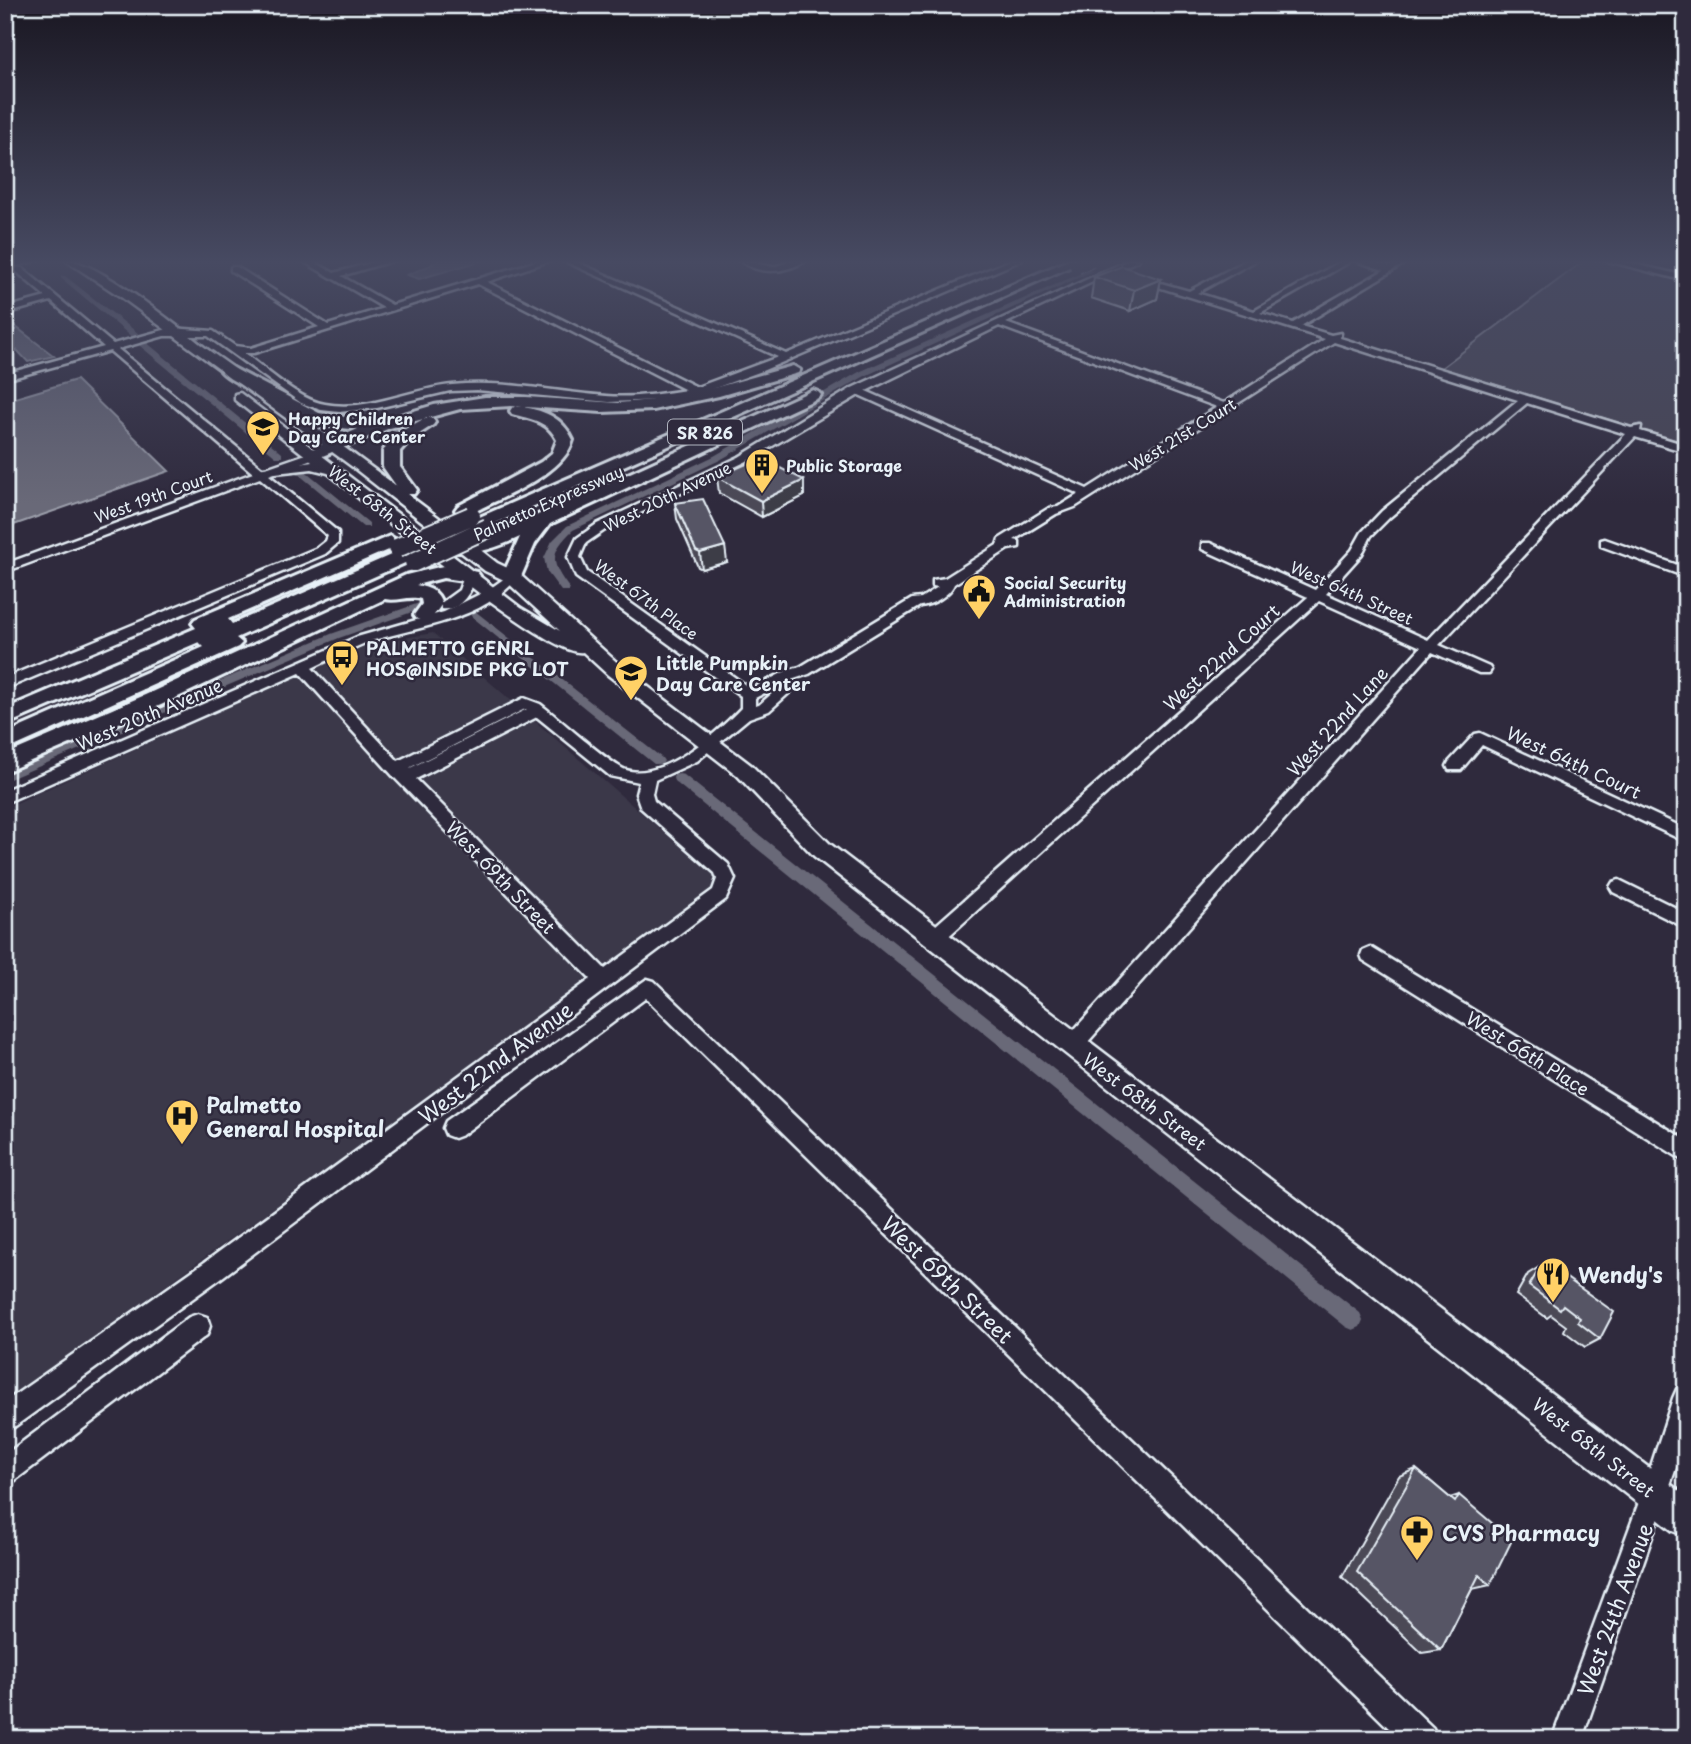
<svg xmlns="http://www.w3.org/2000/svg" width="1691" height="1744" font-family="'Playpen Sans',sans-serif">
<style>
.built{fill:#3b3749}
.green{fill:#464455;stroke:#979aa6;stroke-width:2}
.water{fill:#696978;stroke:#9c9fab;stroke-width:2}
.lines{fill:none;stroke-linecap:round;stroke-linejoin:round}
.canal{fill:#696978;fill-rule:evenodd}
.minor-casing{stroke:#e8f1f8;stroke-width:5}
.major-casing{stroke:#e8f1f8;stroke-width:5}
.highway-casing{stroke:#e8f1f8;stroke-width:6}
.minor{fill:#2f2a3d;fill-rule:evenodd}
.major{fill:#2f2a3d;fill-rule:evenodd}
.highway{fill:#2f2a3d;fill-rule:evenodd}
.highway-bridge-far1-casing{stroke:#e8f1f8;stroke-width:17;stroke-linecap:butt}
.highway-bridge-casing{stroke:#e8f1f8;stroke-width:22;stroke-linecap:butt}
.highway-bridge-far1{stroke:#2f2a3d;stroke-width:14}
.highway-bridge{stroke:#2f2a3d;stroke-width:18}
.wall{fill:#4b4957;stroke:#e8f1f8;stroke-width:2}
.shaded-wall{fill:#3d3c47;stroke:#e8f1f8;stroke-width:2}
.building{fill:#575565;stroke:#e8f1f8;stroke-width:2}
.labels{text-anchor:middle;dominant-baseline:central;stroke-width:5;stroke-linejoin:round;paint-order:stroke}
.far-poi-label{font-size:16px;font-weight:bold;fill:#e8f1f8;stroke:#2f2a3d;text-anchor:start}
.shield{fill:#2f2a3d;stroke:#b0b5c0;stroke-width:2}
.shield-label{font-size:16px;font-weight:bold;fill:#e8f1f8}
.far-street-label{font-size:16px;fill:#e8f1f8;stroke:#2f2a3d}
.poi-label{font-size:18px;font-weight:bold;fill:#e8f1f8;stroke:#2f2a3d;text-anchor:start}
.street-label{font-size:18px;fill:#e8f1f8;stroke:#2f2a3d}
.near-street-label{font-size:21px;fill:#e8f1f8;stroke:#2f2a3d}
.near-poi-label{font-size:21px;font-weight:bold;fill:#e8f1f8;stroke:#2f2a3d;text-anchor:start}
</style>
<rect width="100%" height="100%" fill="#2f2a3d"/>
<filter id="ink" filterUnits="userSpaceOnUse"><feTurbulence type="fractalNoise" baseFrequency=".0143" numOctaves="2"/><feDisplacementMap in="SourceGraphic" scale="14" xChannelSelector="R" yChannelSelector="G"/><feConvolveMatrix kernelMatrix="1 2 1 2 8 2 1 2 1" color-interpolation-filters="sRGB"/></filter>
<g filter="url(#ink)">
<path class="built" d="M433 633 713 875 717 883 714 891 5 1401V808L350 652 374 643Z"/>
<path class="green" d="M1585 260H1596L1686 281 1685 443 1441 368Z"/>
<path class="water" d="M437 260H484L419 279 407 275 431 265Z
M5 327H16L54 356 28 362 17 350 5 353Z
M76 380 169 471 5 528V401Z"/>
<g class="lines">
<path class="canal" d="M1088 270 1093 271 865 376 720 460 573 530C549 553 550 563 570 589L569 591H561L547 572 544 558 552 541 567 526 714 456 859 372Z
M61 276H65L139 334V338H133L61 278Z
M140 342H146L282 453V457H276L140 346Z
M297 469H303L369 523V527H363L297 473Z
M422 602 427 605 426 607 339 638 5 781V772L331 634Z
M475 611 662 758 664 761 662 764H654L471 616V612Z
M679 774 684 775 1360 1313 1363 1320 1360 1327 1353 1330 1346 1327 674 781 673 778 674 775Z"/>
<g class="minor-casing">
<path id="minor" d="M22 260H37L13 267 22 268 113 344 171 328 213 331 235 346 251 348 319 327 231 271V267H237L328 325 384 308 301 260H311L334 273 382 260H395L341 276 392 305 540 260H552L487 282 697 387 778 357 562 260H572L786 354 1011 260H1022L762 371 701 393 662 400 609 402 477 390 450 391 377 408 339 412 321 410 301 403 208 336H164L118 349 263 469 309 453H317V457L269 475 338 532V543L325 554 5 689V678L317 548 326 541 328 536 260 478 5 572V564L253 473 110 351 5 380V374L104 347 51 301 5 314V308L46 297 17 272 5 271V263ZM478 284 686 390C660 394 633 398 606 396 555 392 504 380 452 385 410 389 368 412 325 404 299 400 266 369 244 353H254Z
M739 260 773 267 795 260H807C786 273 760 276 739 260Z
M1129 260H1139L1006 323 1224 403 1325 339 1136 280V276L1189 291 1247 260H1257L1197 293 1254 311 1343 260H1366L1390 266 1400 260H1410L1301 326 1331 335 1341 333 1340 338 1631 428 1641 426 1640 431 1686 445V452L1635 437 1439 645 1489 667 1491 670 1489 673H1479L1432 652 1079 1052 1072 1055 1065 1052 1062 1046 1065 1040 1421 647 1319 601 941 943 934 945 927 943 925 938 927 933 1308 597 1202 549V543H1210L1315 590 1352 550 1362 532 1382 511 1518 400 1334 342 1075 507 1056 514 1014 540 1019 541V547L1008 549 954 584C950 595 932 605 920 606L809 674 788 681 796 682 798 685 769 711 749 718 697 761 655 780 652 794 654 801 728 864 735 879 726 899 221 1278 14 1427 5 1431V1402L205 1262 591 979 394 777 300 673 5 803V790L357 637 444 612 488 590 512 573 518 577C484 620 420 626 371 641 351 648 331 659 312 668L398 761 524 698 540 704C556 716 611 765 626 770 663 781 717 733 741 708V696L576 577 568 557 577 538 597 524 739 457 852 388ZM1353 260 1384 270 1293 323 1260 313ZM999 326 1217 407 1087 489 866 391ZM859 395 1079 494 1058 507 1049 508 999 539 997 545 945 578 933 580V586L938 587 921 598 912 599 800 667 786 671 751 689 587 572 580 557 586 543 605 530 747 461ZM1527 403 1626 434 1428 640 1326 594 1362 554 1371 536 1390 517ZM784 683 759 705 755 706V698ZM525 709H527L410 768 411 767ZM537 717 610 776 639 782 636 794 641 808 715 873 717 879 713 890 605 969 416 779Z
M1604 260H1617L1686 276V281Z
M1605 539 1686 568V577L1601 546V540Z
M470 572 476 576C472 591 460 612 441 609V603L459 590 464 576Z
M1480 733 1686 829V842L1482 745 1461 770H1449L1447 766 1449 762 1475 734Z
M1619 880 1686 913V928L1613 892 1610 887 1613 882Z
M1370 947 1686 1140V1162L1363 960 1361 955 1363 950Z
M647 979 654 981 1433 1728 1437 1739H1400L646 998 462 1135 454 1138 446 1135 443 1128 446 1121Z
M198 1314 207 1317 210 1326 207 1335 14 1481 5 1485V1455L189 1317Z
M1686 1385V1439L1582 1739H1552L1642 1494 1673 1398 1677 1389Z"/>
</g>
<g class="major-casing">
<path id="major" d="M65 260C98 260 181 330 211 352 308 421 404 489 497 563L518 573 622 667 751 765 830 844 1686 1496V1536L1673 1531 814 856 737 775 608 675 583 652C551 660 363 501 328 473L312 469 257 475 255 472 257 469 312 461 235 400V394L240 393 521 608 560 631 506 581 485 571 354 468 121 297Z"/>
</g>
<g class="highway-casing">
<path id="highway" d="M1069 260H1085L487 527 481 528 472 523 475 519Z
M793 366 800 370 798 373 719 396 653 410 602 412 511 406 460 409 390 428 313 460 305 455 307 451 358 429C318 430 282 408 249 389 239 383 228 379 221 371L228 367 233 368 319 413 377 422 434 405 485 397H526L618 403 653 400 710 389Z
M813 390 818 392 821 395 818 398 550 524 535 544 519 581H505L502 577 520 537C480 555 466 556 424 546L422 542 431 536 460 543 487 538Z
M518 406C542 410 562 416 573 440 563 476 501 497 470 514H458L455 510 458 506 541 462 552 453 557 440C548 421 531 419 512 414L510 411 512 408Z
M427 417 433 419 435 422 433 425 410 440 400 451V467L417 490 414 494H402L383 467V451L398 433Z
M390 536 399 542 397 546 228 619 232 624 400 551H414L416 555 414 559 236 638 242 643 238 647 5 751V734L204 647 199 642 5 725V709L196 628 192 623 195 619Z
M443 566 477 572 480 576 470 582 443 578 416 585C429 588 438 590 442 604L431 619H417L414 615 422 604 421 599C409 595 398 602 385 599L161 705 5 772V755L145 695 406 575Z"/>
</g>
<use href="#minor" class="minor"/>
<use href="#major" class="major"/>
<use href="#highway" class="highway"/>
<g class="highway-bridge-far1-casing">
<path id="highway-bridge-far1" d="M1077 266 1091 260"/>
</g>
<g class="highway-bridge-casing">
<path id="highway-bridge" d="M397 548 471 516
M414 562 488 528"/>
</g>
<use href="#highway-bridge-far1" class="highway-bridge-far1"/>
<use href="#highway-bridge" class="highway-bridge"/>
</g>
<path class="wall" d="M1094 277 1161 279 1157 299 1130 311 1091 298Z
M717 477 804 480V496L762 517 719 493Z
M675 503 727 562 702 569 698 567 677 519Z
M1541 1266 1561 1280 1565 1277 1600 1339 1585 1347 1564 1331 1566 1326 1551 1315 1547 1318 1516 1295 1528 1274Z
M1416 1469 1450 1498 1459 1495 1490 1585 1472 1589 1441 1650 1422 1653 1342 1577 1399 1476Z"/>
<path class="shaded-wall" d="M1161 279 1157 299 1130 311 1134 290Z
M804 480V496L762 517 761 501Z
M725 546 727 562 702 569 700 553Z"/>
<path class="building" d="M1122 266 1161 279 1134 290 1094 277Z
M760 458 804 480 761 501 717 477Z
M703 499 725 546 700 553 696 551 675 503Z
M1541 1266 1563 1281 1565 1277 1614 1312 1600 1339 1578 1322 1580 1318 1563 1305 1560 1309 1529 1286Z
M1416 1469 1455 1502 1459 1495 1512 1540 1490 1585 1479 1575 1441 1650 1357 1572Z"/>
</g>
<linearGradient id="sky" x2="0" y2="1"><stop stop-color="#1a1722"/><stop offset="0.52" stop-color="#474a62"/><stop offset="1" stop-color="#474a62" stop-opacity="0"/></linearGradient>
<rect width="1691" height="504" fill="url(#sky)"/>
<defs>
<g id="school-pin" transform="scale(1.75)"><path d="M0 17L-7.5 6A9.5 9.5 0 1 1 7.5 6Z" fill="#ffd166" stroke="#2f2a3d"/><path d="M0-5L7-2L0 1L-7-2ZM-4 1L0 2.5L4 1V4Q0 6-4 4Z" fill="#111"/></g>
<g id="building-pin" transform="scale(1.75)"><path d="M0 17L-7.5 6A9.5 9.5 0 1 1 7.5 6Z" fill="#ffd166" stroke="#2f2a3d"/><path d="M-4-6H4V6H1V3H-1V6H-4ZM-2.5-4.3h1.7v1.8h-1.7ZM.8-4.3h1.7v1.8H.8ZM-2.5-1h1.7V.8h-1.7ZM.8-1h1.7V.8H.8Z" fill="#111"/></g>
<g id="civic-pin" transform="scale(1.75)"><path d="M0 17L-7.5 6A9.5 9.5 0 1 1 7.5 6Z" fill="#ffd166" stroke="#2f2a3d"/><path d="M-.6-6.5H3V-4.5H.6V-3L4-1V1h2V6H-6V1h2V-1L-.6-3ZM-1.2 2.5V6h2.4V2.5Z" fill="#111"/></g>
<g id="bus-pin" transform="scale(1.75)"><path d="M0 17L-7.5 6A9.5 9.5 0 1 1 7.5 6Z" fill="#ffd166" stroke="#2f2a3d"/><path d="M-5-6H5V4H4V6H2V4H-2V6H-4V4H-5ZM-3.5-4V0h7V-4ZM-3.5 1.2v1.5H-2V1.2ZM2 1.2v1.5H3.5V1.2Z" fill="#111"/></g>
<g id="hospital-pin" transform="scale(1.75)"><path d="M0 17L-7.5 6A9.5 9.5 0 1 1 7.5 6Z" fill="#ffd166" stroke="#2f2a3d"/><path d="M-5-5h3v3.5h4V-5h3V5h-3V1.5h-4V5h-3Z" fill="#111"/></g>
<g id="restaurant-pin" transform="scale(1.75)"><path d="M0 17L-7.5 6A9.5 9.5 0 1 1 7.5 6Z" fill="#ffd166" stroke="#2f2a3d"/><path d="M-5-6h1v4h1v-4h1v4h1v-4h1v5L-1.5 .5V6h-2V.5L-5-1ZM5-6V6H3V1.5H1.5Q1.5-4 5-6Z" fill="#111"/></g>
<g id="pharmacy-pin" transform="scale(1.75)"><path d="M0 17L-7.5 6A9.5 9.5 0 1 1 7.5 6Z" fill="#ffd166" stroke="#2f2a3d"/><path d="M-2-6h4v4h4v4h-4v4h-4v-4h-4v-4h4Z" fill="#111"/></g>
</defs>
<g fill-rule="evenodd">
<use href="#school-pin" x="263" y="427"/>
<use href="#building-pin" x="762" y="465"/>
<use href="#civic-pin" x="979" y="591"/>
<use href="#bus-pin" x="342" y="657"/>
<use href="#school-pin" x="631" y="672"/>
<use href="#hospital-pin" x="182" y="1116"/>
<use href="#restaurant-pin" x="1553" y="1274"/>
<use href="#pharmacy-pin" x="1417" y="1532"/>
</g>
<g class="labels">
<g class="far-poi-label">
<text x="288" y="418">Happy Children<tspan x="288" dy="18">Day Care Center</tspan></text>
<text x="786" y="465">Public Storage</text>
<text x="1004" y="582">Social Security<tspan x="1004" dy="18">Administration</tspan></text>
</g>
<rect class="shield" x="668" y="419.5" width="74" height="25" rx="5"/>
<g class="shield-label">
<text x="705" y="432">SR 826</text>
</g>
<g class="far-street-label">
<text transform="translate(1182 434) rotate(-32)">West 21st Court</text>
<text transform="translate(153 496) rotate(-20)">West 19th Court</text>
<text transform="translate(667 496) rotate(-26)">West 20th Avenue</text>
<text transform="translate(548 502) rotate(-24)">Palmetto Expressway</text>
<text transform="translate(383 509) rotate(38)">West 68th Street</text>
<text transform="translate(1352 592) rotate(24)">West 64th Street</text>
<text transform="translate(647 599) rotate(36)">West 67th Place</text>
</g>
<g class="poi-label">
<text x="366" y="647">PALMETTO GENRL<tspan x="366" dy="21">HOS@INSIDE PKG LOT</tspan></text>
<text x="656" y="662">Little Pumpkin<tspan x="656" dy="21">Day Care Center</tspan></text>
</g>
<g class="street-label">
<text transform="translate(1221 657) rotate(-42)">West 22nd Court</text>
<text transform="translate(149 714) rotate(-23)">West 20th Avenue</text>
<text transform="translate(1337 721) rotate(-48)">West 22nd Lane</text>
<text transform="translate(1574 762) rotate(25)">West 64th Court</text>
<text transform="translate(501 877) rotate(46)">West 69th Street</text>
<text transform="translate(1528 1053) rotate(32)">West 66th Place</text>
<text transform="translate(1145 1101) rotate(37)">West 68th Street</text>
<text transform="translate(1594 1447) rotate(38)">West 68th Street</text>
</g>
<g class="near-street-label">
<text transform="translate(495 1062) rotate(-37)">West 22nd Avenue</text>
<text transform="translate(948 1279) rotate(44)">West 69th Street</text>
<text transform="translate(1614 1609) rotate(-70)">West 24th Avenue</text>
</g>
<g class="near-poi-label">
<text x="206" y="1104">Palmetto<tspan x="206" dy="24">General Hospital</tspan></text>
<text x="1578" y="1274">Wendy's</text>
<text x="1442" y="1532">CVS Pharmacy</text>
</g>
</g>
<rect width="1691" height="1744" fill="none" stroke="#2f2a3d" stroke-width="28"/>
<rect x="14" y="14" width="1663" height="1716" fill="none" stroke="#e8f1f8" stroke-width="2.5" filter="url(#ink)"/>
</svg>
